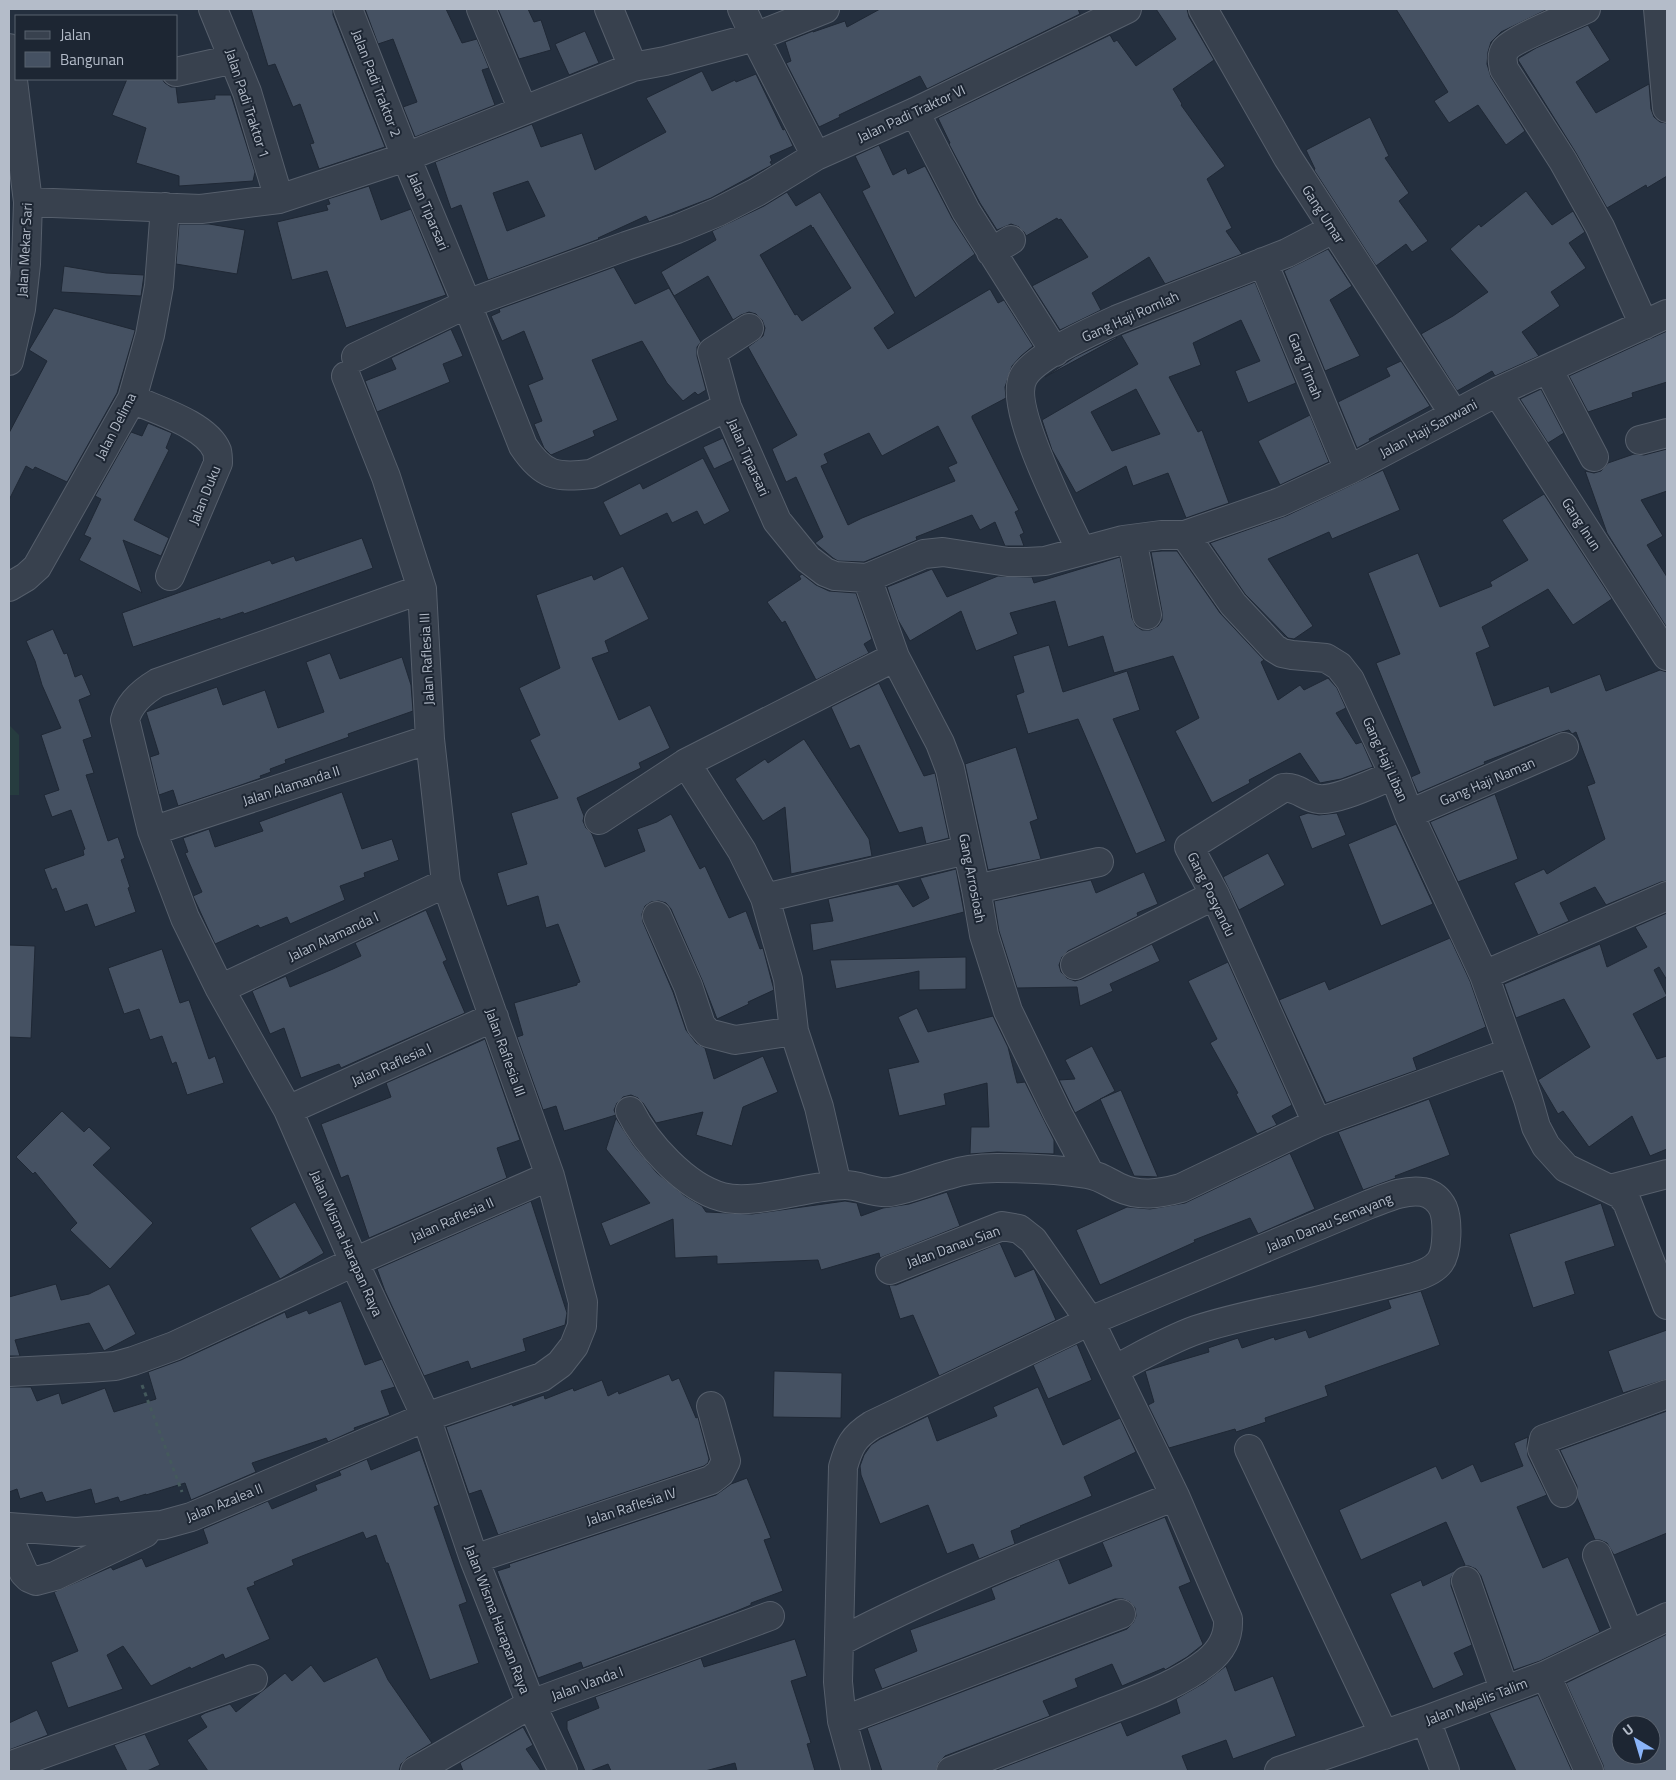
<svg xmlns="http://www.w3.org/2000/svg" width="1676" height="1780" font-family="'Titillium Web',sans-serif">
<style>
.green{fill:#263c3f}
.building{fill:#455162;stroke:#1f2835;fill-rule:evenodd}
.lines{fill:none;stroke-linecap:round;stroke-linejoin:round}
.minor-casing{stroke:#565f6c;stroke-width:30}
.path{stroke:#44595c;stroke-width:3;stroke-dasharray:4 4;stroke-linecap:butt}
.minor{stroke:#38414e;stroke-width:28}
.labels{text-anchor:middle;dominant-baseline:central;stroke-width:4;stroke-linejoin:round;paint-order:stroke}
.street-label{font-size:14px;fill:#b4bcc9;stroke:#1d2633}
</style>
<rect width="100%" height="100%" fill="#242f3e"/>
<path class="green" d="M9 725 19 735V795H9Z"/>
<path class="building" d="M251 9H333V15L385 147 319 169 310 144 314 143 300 104 293 107 275 64 268 66Z
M365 9H446L462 43 477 39 489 68 482 70 495 105 415 137 403 107 417 102 393 39 378 44Z
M498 9H528L534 22 541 20 551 50 519 59Z
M880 9H1078L1080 14 927 89 920 76 839 115 840 117 819 127 786 63 791 61 785 42 813 31V32L845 21 847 27Z
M1156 9H1187L1189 17 1214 60 1173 89 1182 104 1181 105 1225 166 1207 179 1232 228 1226 231 1242 254 1165 284 1149 257 1092 293 1101 310 1060 330 1032 286 1088 257 1061 219 1058 220 1057 218 1026 236 1024 232 1019 227 1011 224 997 230 980 203 949 144 950 143 938 118 1110 35 1114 42 1117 40 1136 66 1176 39Z
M1396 9H1548L1501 32 1491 42 1488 52 1487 64 1491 77 1525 131 1506 145 1478 105 1449 123 1434 101 1448 92Z
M1588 25 1610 60 1576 82 1596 113 1649 84 1651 109 1654 117 1660 122 1667 123V176L1647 188 1646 185 1607 208 1576 153 1518 60 1519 58 1536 48Z
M585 31 599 63 569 75 555 44Z
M702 71 712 91 735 80 736 82 756 74 783 130 785 129 793 146 770 156 772 161 770 162 772 165 711 198 649 222 646 216 598 238 599 239 488 280 461 205 451 209 435 162 532 124 541 147 582 133 595 170 666 132 646 98ZM528 181 545 216 507 231 493 193Z
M127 79H162L165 83 171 87H176L178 103 215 99V95H231L255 172 253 181 179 186V176L136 163 146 128 112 115Z
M1370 117 1389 156 1385 158 1409 193 1399 201 1428 241 1412 252 1406 244 1376 266 1314 170 1315 169 1306 150Z
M879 145 893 175 906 168 908 174 925 166 952 218 975 254 915 298 862 191 870 187 855 156Z
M369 186 381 220 411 209 446 295 346 328 327 271 292 280 277 222 328 210 326 205 330 204 328 199Z
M1526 191 1552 225 1573 211 1585 232 1569 243 1586 268 1551 292 1560 306 1522 332 1539 356 1495 376 1492 371 1457 391 1421 334 1453 316 1488 292 1450 249 1479 224 1481 227Z
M787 192 796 206 820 192 895 313 874 328 888 349 990 289 998 303 1004 300 1033 346 1021 356 1012 366 1005 387 1006 398 972 416V418L1019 510 1015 512 1024 533 1020 535 1024 546H1005L995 522 980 530 972 515 916 537 917 540 864 562 838 561 833 558 815 543 823 537 796 477 786 482 772 449 797 435 748 347 763 336 765 328 762 320 756 314 749 312 741 315 733 320 708 276 674 296 661 272 716 240 712 231 764 206ZM811 225 812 228 813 227 851 288 802 321 797 314 795 315 760 255ZM938 426 957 463 948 467 955 481 862 518 848 525 821 466 828 463 824 454 869 433 882 456Z
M179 224H209L245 230 237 274 176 264Z
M1328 249 1352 286 1330 300 1360 356 1325 371 1284 271Z
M64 266 106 273 144 275 141 296 61 292Z
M614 267 635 304 669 288 701 342 697 347V356L706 390 698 395 695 392 683 401 667 383 642 341 592 360 618 420 593 431 595 436 551 455 544 448 534 424 542 421 528 385 543 379 524 331 502 341 491 316 500 312 499 309Z
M1255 282 1296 383 1248 403 1235 371 1260 361 1241 320 1193 343 1201 365 1169 377 1198 432 1202 430 1229 503 1186 518 1168 473 1133 486 1126 466 1076 493 1052 450 1042 420 1138 364 1121 335ZM1136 389 1160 434 1112 451 1091 412Z
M54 308 135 330V331L117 393 67 482 35 467 33 470 26 466 9 500V433L47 361 29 350Z
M451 329 463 356 443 364 450 382 377 412 365 381 396 369 391 358Z
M1667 331V382L1632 393 1633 397 1588 412 1569 376Z
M1116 337 1117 338 1045 377 1075 357Z
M1401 361 1430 406 1369 439 1370 441 1357 448 1338 402 1390 376 1386 368Z
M1541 389 1564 433 1548 443 1520 399Z
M1310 415 1329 462 1280 485 1258 441Z
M148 423 172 433 166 448 169 450 134 520 169 538 161 556 123 540 142 593 79 560 91 538 84 535 101 499 95 496 131 432 142 436Z
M723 438 733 460 714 469 703 447Z
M1667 449V491L1641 500 1663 536 1647 545 1667 577V628L1607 533 1585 471 1594 473 1601 471 1608 463 1634 454 1644 455Z
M703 458 730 511 704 525 697 511 672 523 667 513 620 536 603 502 640 483 643 489Z
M1383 470 1400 510 1332 539 1329 532 1268 559 1313 626 1294 639 1288 638 1245 594 1210 543 1286 516Z
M1544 494 1612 599 1573 625 1548 589 1482 627 1490 647 1476 653 1494 706 1549 686 1551 693 1600 674 1606 691 1660 670 1667 672V881L1661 882 1606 905 1595 887 1560 903 1569 921 1538 935 1514 883 1544 869 1547 874 1605 839 1587 786 1595 783 1576 732 1572 734 1569 730 1558 733 1484 762 1485 764 1418 793 1411 777 1420 773 1376 663 1400 654 1368 573 1418 553 1440 607 1492 586 1490 582 1528 560 1502 520Z
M362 538 373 568 244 614 243 612 220 620V618L133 647 122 613 270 560 272 564 294 556 296 561Z
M1162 551H1177L1220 613 1264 660 1261 662 1278 700 1300 685 1304 690 1328 678 1337 688 1346 708 1336 713 1356 744 1362 742 1373 767 1341 779 1320 783 1300 753 1249 780 1250 783 1212 803 1175 731 1199 718 1173 656 1114 673 1103 636 1068 647 1055 601 1010 613 1018 634 976 651 961 611 910 641 898 620 887 587 932 569 947 597 998 576 1032 577 1034 583 1120 557 1132 618 1136 626 1142 630H1150L1158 626 1162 620V612L1151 552Z
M623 566 649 619 605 641 609 652 592 658 619 720 650 705 670 748 639 763 641 768 577 798 584 816 583 821 586 828 592 834 605 867 645 851 637 829 657 822 671 814 700 869 705 866 729 918 746 911 760 949 763 948 774 990 748 1002 749 1004 717 1019 702 980 671 909 666 903 659 901 651 902 645 906 642 914 643 922 673 992 686 1030 696 1043 705 1048 714 1079 763 1056 778 1092 743 1107 732 1146 696 1135 703 1112 656 1123 643 1103 638 1098 631 1095 623 1097 617 1103 614 1110 616 1115 564 1131 556 1106 543 1110 517 1037 523 1035 514 1003 577 985V983L580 982 558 924 546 928 538 896 507 906 497 873 527 864 511 813 558 798 530 740 540 735 519 688 560 668 536 595 592 575 594 580Z
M802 574 816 585 829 591 856 593 872 639 864 644 869 653 816 680 785 621 782 623 767 602 801 579 799 576Z
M53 629 64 654 67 653 75 677 82 674 91 695 79 700 92 737 83 740 94 773 86 775 108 841 118 837 125 858 121 860 130 887 128 888 136 912 95 927 87 904 65 912 56 888 52 890 44 869 84 855 83 850 85 849 71 810 52 817 44 795 59 790 41 735 61 728 42 685 35 661 26 641Z
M1049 645 1063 692 1127 671 1140 710 1113 719 1166 841 1136 854 1078 719 1028 734 1016 695 1024 692 1013 656Z
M330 653 340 679 402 657 411 685 413 711 348 734 349 737 285 760 286 763 270 769 271 772 260 776 261 778 238 786 178 806 173 790 159 795 150 757 159 754 146 712 217 687 223 705 265 690 278 728 324 712 306 662Z
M879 683 924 776 935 773 949 838 926 844 922 827 899 833 859 745 850 749 831 707Z
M804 739 869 839 872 856 791 874 785 807 763 821 735 779 765 759 768 763Z
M1016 747 1038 819 1030 822 1041 859 988 870 965 764Z
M342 792 362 849 392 839 399 860 364 873 365 877 340 886 345 900 290 924 287 917 260 928 258 925 215 944 193 896 202 892 185 853 188 852 183 838 209 829 215 847 263 831 259 822Z
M1495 794 1518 859 1458 882 1430 822Z
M1308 813 1319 815 1337 813 1346 835 1312 849 1299 816Z
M1396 824 1433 904 1381 926 1348 844Z
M1268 853 1285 885 1239 910 1223 877Z
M956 869 964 912 813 951 810 924 833 921 828 899 898 884 913 907 929 898 920 878Z
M1144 872 1158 904 1137 913 1138 916 1068 951 1062 957 1059 965 1061 972 1067 978 1075 981 1082 979 1152 944 1160 961 1110 984 1113 991 1080 1006 1077 987 1017 988 999 931 994 901 1091 880 1096 893Z
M426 910 447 960 443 962 465 1013 341 1068 339 1064 301 1078 284 1028 270 1034 252 991 286 976 290 987 333 969 361 956 355 943Z
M1667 913V980L1659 967 1654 970 1667 996 1633 1014 1657 1059 1667 1056V1149L1650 1156 1632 1116 1589 1147 1563 1111 1558 1114 1538 1080 1590 1047 1564 999 1516 1018 1504 984 1600 944 1607 967 1647 947 1635 927Z
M1450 938 1470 981 1486 1027 1413 1058 1417 1070 1326 1103 1279 1000 1325 981 1329 990Z
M9 945 35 946 31 1038 9 1037Z
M162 949 180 1003 189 1000 209 1059 215 1056 224 1083 187 1095 176 1062 172 1064 162 1036 150 1040 139 1009 124 1014 108 968Z
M966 957V989L919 990V971L836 989 830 960Z
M1228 962 1292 1105 1272 1116 1277 1125 1257 1134 1236 1094 1238 1093 1210 1043 1217 1039 1188 981Z
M917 1008 928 1032 993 1016 1008 1047 1017 1083 1025 1082 1054 1140V1154L997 1152 970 1154 971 1127H989L987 1083 944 1094 946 1105 899 1116 888 1069 919 1062 898 1017Z
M485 1039 520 1140 497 1148 507 1178 369 1238 348 1175 341 1178 321 1124 391 1097 386 1083Z
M1092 1046 1115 1091 1075 1113 1059 1080 1075 1079 1065 1060Z
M1121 1090 1158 1177 1134 1176 1100 1099Z
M1429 1099 1450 1155 1395 1176 1396 1178 1363 1190 1338 1132Z
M62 1111 84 1132 89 1127 111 1148 93 1165 153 1223 110 1269 70 1230 77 1223 35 1172 33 1174 16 1157Z
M616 1118 634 1146 657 1173 685 1196 702 1206 706 1212 752 1214 845 1201 857 1203 861 1216 883 1208 909 1204 947 1192 960 1226 880 1258 879 1253 821 1270 818 1260 717 1264V1256L675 1258 673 1219 610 1246 601 1223 650 1203 606 1149Z
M1290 1153 1315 1209 1258 1234 1250 1218 1194 1240 1195 1242 1100 1285 1076 1230 1127 1207 1150 1209 1185 1203Z
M531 1201 567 1313 565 1325 523 1339 526 1351 471 1369 468 1361 424 1376 385 1291 377 1269Z
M295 1202 324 1253 280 1279 250 1228Z
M1601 1203 1615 1246 1565 1262 1575 1294 1533 1308 1509 1234Z
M1000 1243 1015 1277 1034 1269 1056 1320 939 1376 913 1315 900 1319 889 1285H896Z
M56 1284 61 1300 89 1294 109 1284 136 1334 104 1351 89 1323 15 1340 20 1356H9V1297Z
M1421 1291 1440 1345 1325 1386 1328 1396 1265 1418 1266 1422 1236 1432 1235 1429 1169 1448 1148 1405 1154 1402 1145 1371 1209 1352 1208 1348 1238 1338 1242 1348 1274 1337 1275 1340 1306 1330 1309 1338 1391 1308 1388 1300Z
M341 1301 365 1365 382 1359 395 1387 381 1391 390 1415 354 1428 355 1430 328 1442 326 1438 252 1463 256 1472 191 1500 185 1483 146 1495V1494L120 1502 118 1497 95 1504 91 1489 46 1502 42 1492 20 1499 17 1489 9 1492V1387H31L37 1401 59 1393 62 1404 105 1388 114 1412 156 1399 148 1372 181 1360 285 1312 287 1318 307 1310 309 1314Z
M1667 1330V1379L1623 1393 1608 1351Z
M1077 1344 1092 1380 1048 1399 1033 1365Z
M774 1371 842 1373 841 1418 773 1417Z
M669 1374 672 1381 679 1378 696 1418 698 1417 709 1459 708 1463 704 1466 498 1535 481 1490 469 1494 446 1427 512 1404 513 1406 544 1395 545 1399 573 1388 574 1391 602 1380 608 1396 618 1391 619 1394Z
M1038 1387 1063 1445 1120 1418 1136 1452 1084 1477 1092 1496 1020 1526 1021 1527 1011 1531 1015 1544 979 1559 973 1544 947 1554 928 1505 880 1524 861 1475 860 1466 864 1455 871 1445 880 1439 928 1416 937 1441 997 1416 993 1407Z
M1667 1411V1533L1614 1555 1607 1543 1600 1540H1595L1577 1498V1486L1560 1450Z
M1528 1437 1527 1446 1528 1456 1547 1495 1517 1507 1543 1568 1568 1557 1600 1632 1540 1661 1514 1670 1481 1576 1476 1569 1469 1566H1463L1465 1565 1446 1522 1361 1560 1339 1510 1436 1466 1442 1479 1473 1464 1481 1482 1523 1466 1514 1443Z
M420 1450 439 1505 434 1507 467 1602 459 1605 479 1663 430 1680 388 1563H386L376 1535 366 1539 363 1532 292 1560 294 1565 254 1582 255 1585 247 1588 270 1639 225 1659 223 1654 191 1669 190 1667 151 1686 123 1646 107 1655 123 1689 68 1708 51 1662 78 1651 54 1592 111 1567 113 1570 142 1558 146 1567 208 1543 203 1529 268 1501 272 1509 317 1490 315 1485 341 1475 339 1471 367 1459 371 1470Z
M747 1478 771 1538 764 1540 783 1591 751 1603V1605L734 1612 583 1668 581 1662 538 1678 497 1571 510 1567 509 1564 716 1495 731 1484Z
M1165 1517 1191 1582 1179 1587 1203 1644 1201 1646 1187 1657 1165 1670 1164 1668 1122 1686 1112 1664 1075 1679 1078 1687 1043 1701 1050 1716 945 1756 939 1762 936 1771H882L867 1728 1127 1629 1133 1623 1136 1616 1135 1608 1130 1602 1123 1599H1115L882 1689 874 1669 917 1651 910 1630 995 1599 991 1588 1059 1559 1069 1584 1112 1566 1102 1542Z
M1456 1570 1451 1578V1586L1472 1645 1454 1653 1464 1675 1433 1689 1390 1594 1421 1580 1423 1586Z
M1667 1634V1771H1604L1603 1765 1566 1683ZM1621 1725H1651V1755H1621Z
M795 1639 807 1676 791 1681 811 1743 807 1744 815 1771H737L735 1763 705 1771H611L608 1764 590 1771H585L567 1729V1721L599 1708 595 1697 701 1658 704 1667Z
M377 1657 388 1680 432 1743 407 1758 401 1764 399 1771H208L187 1740 207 1727 200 1716 205 1713 230 1704 236 1712 285 1673 292 1681 311 1665 324 1682Z
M1226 1666 1235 1691 1273 1676 1296 1736 1233 1759 1226 1740 1182 1756 1188 1771H994L1121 1722 1127 1736 1180 1713 1176 1699 1204 1683Z
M1538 1695 1572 1771H1516L1489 1713Z
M37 1710 48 1735 9 1750V1723Z
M523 1727 533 1745 526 1749 541 1771H463L460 1763Z
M145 1734 160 1765 147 1771H127L114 1745Z"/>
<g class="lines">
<g class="minor-casing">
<path id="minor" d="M213 9 247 92 279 199
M348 9 406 157 467 304 523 446C543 476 556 478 591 474L727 407 777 521 808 559 825 572 835 576 867 578 924 554 943 552 1008 562H1027L1045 561 1123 540 1161 535H1185L1280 502 1349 470 1497 392 1667 314
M481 9 523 110
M609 9 633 67
M742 9 755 37 816 156 915 112 1127 9
M1203 9 1288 158 1454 414
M1586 9C1571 16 1511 40 1505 50 1501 56 1503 63 1504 69L1563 161 1600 227 1644 325
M1658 9 1667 108
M9 48 28 202 26 264 21 309 9 361
M176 72 234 59
M915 112 966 211 1055 352
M28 202 201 209 279 199 406 157 633 67 665 61 755 37 825 9
M991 252 1011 240
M1263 262 1349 470
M356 357 467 304 626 246 677 229 718 212 757 192 816 156
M1548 369 1594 457
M1497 392 1667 656
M132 399C156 410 207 425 217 451 218 455 218 459 218 463L170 576
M727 407 712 352 749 328
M1640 440 1667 433
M1185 535 1233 604 1274 648 1282 653 1292 655 1326 658 1339 666 1350 680 1394 775 1409 814 1484 975 1528 1099 1536 1127 1546 1146 1566 1168 1620 1194 1627 1202 1667 1305
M1132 539 1147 615
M1081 551C1067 520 1006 405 1024 376 1036 356 1096 329 1118 319L1287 253 1333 229
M867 578 895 657 940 743 950 769 976 889 984 935 1008 1011 1058 1114 1090 1174
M9 587 26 577 37 567 132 399 150 335 159 286 165 207
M422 589 157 683C142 692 129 703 125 720L152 831 185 918 220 989 288 1110 354 1262 426 1417 474 1559 531 1704 563 1771
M686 763 895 657
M1409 814 1564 747
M599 820 686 763 742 851 765 898 788 979 794 1031 819 1107 837 1185
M152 831 430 739
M976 889 1099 862
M765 898 967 850
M657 916 688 986 701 1025 708 1033 735 1040 794 1031
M1075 965 1215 895
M1484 975 1667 896
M220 989 446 883
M288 1110 494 1017
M630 1111C646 1143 685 1187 722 1197 755 1206 808 1185 845 1185 860 1185 875 1194 890 1192 910 1189 929 1180 948 1175 962 1170 981 1168 997 1168 1026 1168 1058 1169 1087 1174 1098 1175 1108 1182 1118 1187 1139 1197 1159 1194 1181 1188L1317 1123 1511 1052
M1317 1123 1215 895 1189 847 1283 788C1298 786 1305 798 1319 799 1338 801 1375 782 1394 775
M1610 1189 1667 1174
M890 1270 1002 1226 1019 1229 1033 1240 1090 1321 1175 1496 1228 1619C1229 1637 1221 1651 1207 1662 1177 1686 1136 1699 1101 1713 1051 1732 1001 1752 951 1771
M1114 1370C1141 1356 1168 1340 1196 1330 1232 1318 1270 1311 1307 1303 1343 1295 1378 1286 1414 1277 1424 1274 1434 1270 1440 1262 1448 1251 1448 1220 1443 1208 1439 1200 1432 1194 1423 1192 1405 1189 1386 1198 1370 1204L1090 1321 872 1425C853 1437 849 1446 843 1467L838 1682 842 1721 1121 1614
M9 1372 88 1368 115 1366 133 1361 174 1346 354 1262 550 1176
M1249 1449 1384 1735
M1563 1493 1542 1449 1544 1439 1667 1394
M9 1527 76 1532 162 1525 191 1517 426 1417 542 1377 560 1364 574 1346 582 1326 583 1302 550 1176 446 883 430 739 422 589 386 477 346 376
M9 1539 24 1573 29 1578 36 1581 55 1576 145 1533
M1597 1555 1629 1634
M474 1559 711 1480 720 1473 726 1461 711 1406
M1466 1581 1504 1689
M839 1642C947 1585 1062 1542 1175 1496
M1546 1675 1589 1771
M1426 1720 1445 1771
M842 1721 856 1771
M9 1766 253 1679
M415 1771 531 1704 770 1616
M1279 1771 1426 1720 1546 1675 1667 1617"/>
</g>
<path class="path" d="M142 1385 182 1492"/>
<use href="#minor" class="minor"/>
</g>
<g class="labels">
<g class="street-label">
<text transform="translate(377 83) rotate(69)">Jalan Padi Traktor 2</text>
<text transform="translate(248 103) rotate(72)">Jalan Padi Traktor 1</text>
<text transform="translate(911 113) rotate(-25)">Jalan Padi Traktor VI</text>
<text transform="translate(429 211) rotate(67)">Jalan Tiparsari</text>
<text transform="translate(1324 214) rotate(57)">Gang Umar</text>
<text transform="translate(24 250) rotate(-87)">Jalan Mekar Sari</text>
<text transform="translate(1130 316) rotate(-24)">Gang Haji Romlah</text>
<text transform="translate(1306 366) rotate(68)">Gang Timah</text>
<text transform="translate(115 426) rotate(-63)">Jalan Delima</text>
<text transform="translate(1428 428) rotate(-28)">Jalan Haji Sanwani</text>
<text transform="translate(749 457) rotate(66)">Jalan Tiparsari</text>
<text transform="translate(204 495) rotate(-68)">Jalan Duku</text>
<text transform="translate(1582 524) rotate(57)">Gang Inun</text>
<text transform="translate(426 659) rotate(-93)">Jalan Raflesia III</text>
<text transform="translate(1386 759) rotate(66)">Gang Haji Liban</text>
<text transform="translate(1487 781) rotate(-23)">Gang Haji Naman</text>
<text transform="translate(291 785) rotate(-18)">Jalan Alamanda II</text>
<text transform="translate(973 878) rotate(79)">Gang Arrosioah</text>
<text transform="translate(1212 894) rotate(64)">Gang Posyandu</text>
<text transform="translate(333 936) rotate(-25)">Jalan Alamanda I</text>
<text transform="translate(506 1052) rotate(70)">Jalan Raflesia III</text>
<text transform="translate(391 1064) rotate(-24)">Jalan Raflesia I</text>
<text transform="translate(452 1219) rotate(-24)">Jalan Raflesia II</text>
<text transform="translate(1329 1222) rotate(-22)">Jalan Danau Semayang</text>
<text transform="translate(347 1243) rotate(66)">Jalan Wisma Harapan Raya</text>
<text transform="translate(953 1246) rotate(-20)">Jalan Danau Sian</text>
<text transform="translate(224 1502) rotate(-22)">Jalan Azalea II</text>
<text transform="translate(631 1506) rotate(-18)">Jalan Raflesia IV</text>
<text transform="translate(498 1619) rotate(69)">Jalan Wisma Harapan Raya</text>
<text transform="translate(587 1683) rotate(-20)">Jalan Vanda I</text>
<text transform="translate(1476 1701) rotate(-21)">Jalan Majelis Talim</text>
</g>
</g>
<rect width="1676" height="1780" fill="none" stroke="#b4bcc9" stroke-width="20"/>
<rect x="15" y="15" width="162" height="65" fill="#1d2633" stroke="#59626f"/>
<rect x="25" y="31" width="25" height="8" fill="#38414e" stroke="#59626f"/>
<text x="60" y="40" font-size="15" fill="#b4bcc9">Jalan</text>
<rect x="25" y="52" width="25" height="15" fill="#455162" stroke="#59626f"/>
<text x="60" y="65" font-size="15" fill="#b4bcc9">Bangunan</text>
<g transform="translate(1636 1740) rotate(322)"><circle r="24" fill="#1d2633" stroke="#59626f"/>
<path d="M0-4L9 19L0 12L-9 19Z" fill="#8ab4f8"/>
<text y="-8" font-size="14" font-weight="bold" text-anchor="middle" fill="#b4bcc9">U</text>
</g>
</svg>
